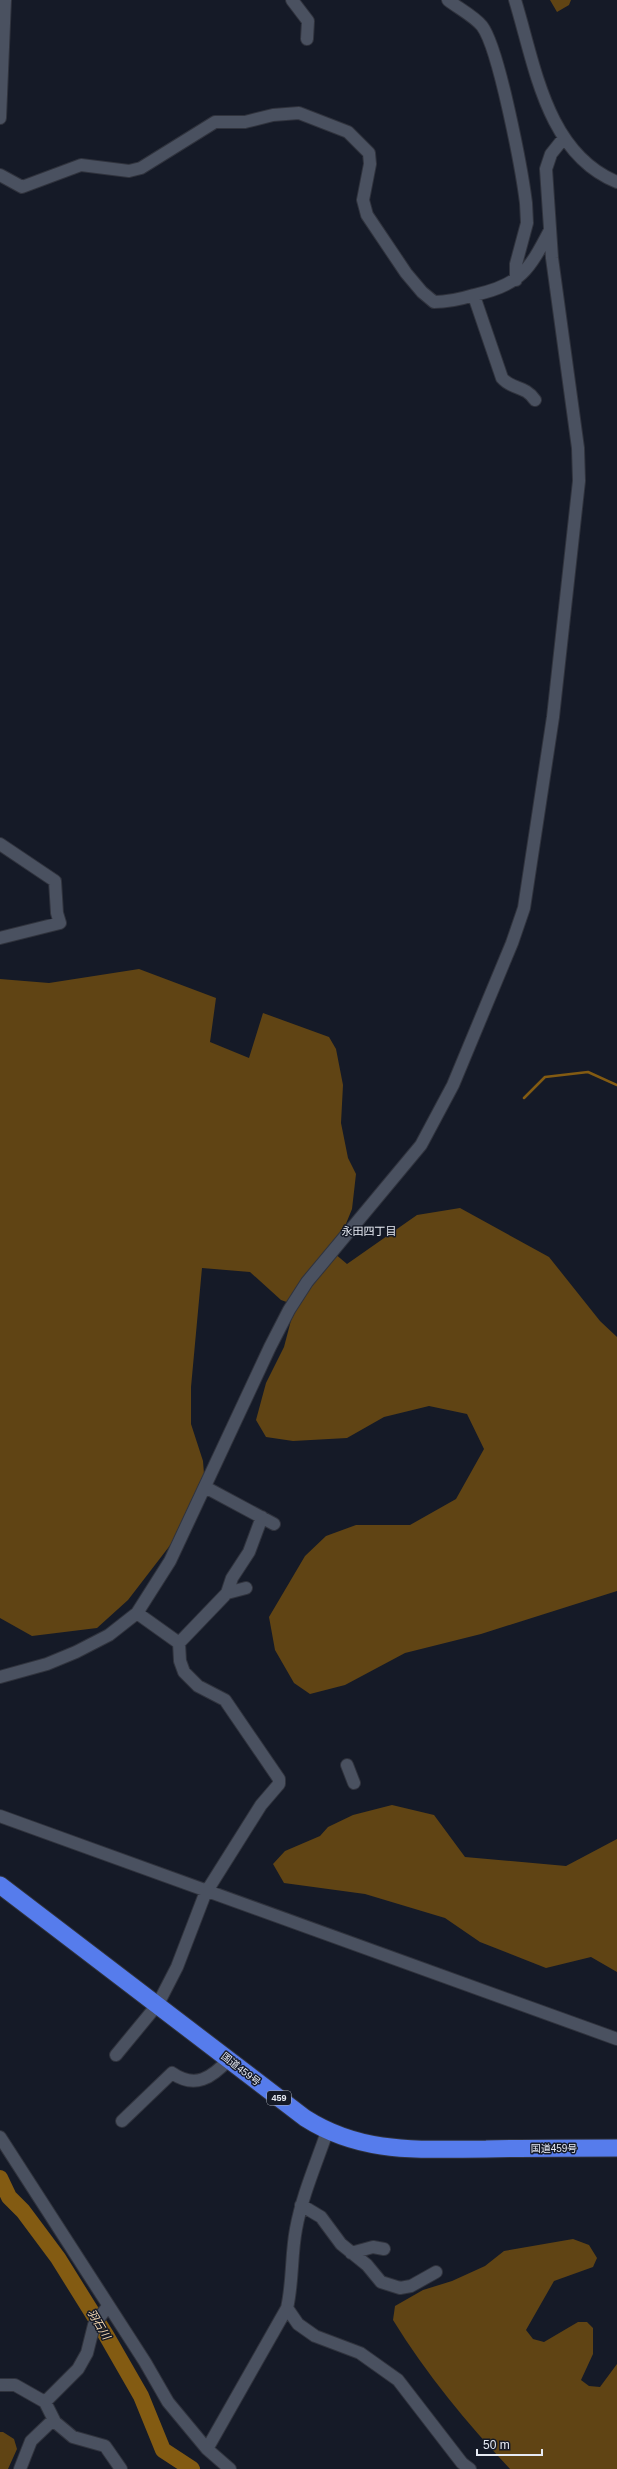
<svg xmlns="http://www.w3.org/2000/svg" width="617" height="2469" font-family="Arial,'Noto Sans JP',sans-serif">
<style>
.forest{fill:#604414}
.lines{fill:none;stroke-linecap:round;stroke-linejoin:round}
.stream{stroke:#835b12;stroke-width:2.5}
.river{stroke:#835b12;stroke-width:16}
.minor-casing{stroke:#30333d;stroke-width:14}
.highway-casing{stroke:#30333d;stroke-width:19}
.minor{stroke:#4a5160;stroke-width:12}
.highway{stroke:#567cec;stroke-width:17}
.labels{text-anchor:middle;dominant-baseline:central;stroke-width:3;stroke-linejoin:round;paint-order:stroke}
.shield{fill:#151a27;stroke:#a7acb6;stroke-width:1}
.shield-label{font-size:9px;font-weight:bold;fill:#e6eaf3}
.street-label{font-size:10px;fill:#e6eaf3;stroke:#151a27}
.neighbourhood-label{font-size:11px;fill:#e6eaf3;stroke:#151a27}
.water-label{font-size:11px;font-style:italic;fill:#f8dbb3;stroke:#151a27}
</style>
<rect width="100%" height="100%" fill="#151a27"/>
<path class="forest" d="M550 0H571L569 5 557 12Z
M139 969 216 998 210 1042 249 1058 263 1013 329 1037 336 1049 343 1085 341 1123 348 1158 356 1174 352 1209 334 1253 347 1264 417 1215 460 1208 549 1257 600 1321 617 1337V1591L481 1634 405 1653 345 1685 310 1694 294 1683 275 1650 269 1617 305 1556 326 1536 356 1525H410L456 1499 484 1449 467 1414 429 1406 384 1417 347 1438 293 1441 266 1437 256 1420 266 1383 284 1347 295 1305 281 1300 250 1272 202 1268 191 1387V1424L203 1461 205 1487 178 1535 128 1600 97 1628 32 1636 0 1618V979L49 983Z
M392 1805 434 1815 465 1857 566 1866 617 1839V1972L591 1957 546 1968 480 1942 445 1918 365 1894 284 1883 273 1864 285 1851 320 1836 328 1827 353 1815Z
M573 2239 589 2245 597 2258 593 2267 554 2281 526 2330 533 2339 544 2342 578 2322H587L593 2328V2354L581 2380 589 2386 600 2387 617 2364V2469H510C467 2423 426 2374 393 2320L395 2306 423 2290 452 2281 485 2266 504 2251Z
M3 2432 14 2439 17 2449 8 2469H0V2432Z"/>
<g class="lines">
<path class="stream" d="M524 1098 545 1077 588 1072 617 1085"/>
<path class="river" d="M0 2178 9 2197 23 2211 58 2258 106 2335 141 2396 163 2450 192 2469"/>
<g class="minor-casing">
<path id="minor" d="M292 0 308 21 307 39
M448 0C458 8 474 16 482 26 499 48 522 171 526 203L527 223 516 264V280
M515 0C535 65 546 153 617 182
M0 118 5 0
M0 175 22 187 81 165 129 171 141 168 215 122H245L273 115 299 113 348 132 369 153 370 164 363 200 367 215 406 273 422 292 434 302C448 302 461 299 474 295 521 285 529 270 550 230
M474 296 502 378C512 390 525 385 535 400
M0 844 55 881 57 913 60 923 0 938
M205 1487 274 1524
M227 1593 246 1588
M179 1643 227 1593 232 1578 249 1552 262 1517
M0 1677 47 1664 76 1652 109 1635 137 1613 170 1561 270 1347 289 1310 307 1282 421 1145 453 1085 512 943 524 908 553 717 579 481 578 448 552 258 546 169 551 154 563 139
M347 1765 354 1783
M0 1816 617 2039
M116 2055 158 2004 177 1967 205 1894 261 1805 279 1784V1779L225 1700 198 1686 184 1672 180 1661 179 1643 137 1613
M122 2121 172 2073C195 2089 212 2078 229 2059
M0 2137 145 2362 168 2402 207 2449 230 2469
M301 2205 321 2217 341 2244 367 2265 381 2282 400 2288 411 2286 436 2272
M351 2253 373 2247 384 2249
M287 2308 298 2324 315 2336 360 2353 398 2380 462 2463 470 2469
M0 2385H15L45 2402 55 2422 73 2437 105 2446 121 2469
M45 2402 78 2369 87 2353 94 2325 108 2306
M207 2449 287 2308C293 2282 291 2255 296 2229 302 2196 316 2164 327 2132
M20 2469 31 2441 53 2420"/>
</g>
<g class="highway-casing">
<path id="highway" d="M0 1885 305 2118C363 2155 421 2149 486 2149 530 2148 573 2148 617 2148"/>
</g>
<use href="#minor" class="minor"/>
<use href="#highway" class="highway"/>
</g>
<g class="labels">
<rect class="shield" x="267" y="2091" width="24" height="14" rx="3"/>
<g class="shield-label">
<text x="279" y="2098">459</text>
</g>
<g class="street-label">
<text transform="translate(241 2069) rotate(38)">国道459号</text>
<text x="554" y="2148">国道459号</text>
</g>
<g class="neighbourhood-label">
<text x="369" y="1231">永田四丁目</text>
</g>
<g class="water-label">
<text transform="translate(99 2324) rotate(59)">羽石川</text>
</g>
</g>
<path d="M477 2449v6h65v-6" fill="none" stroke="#e6eaf3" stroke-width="2"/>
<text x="483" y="2449" font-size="12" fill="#e6eaf3" stroke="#151a27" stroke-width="3" paint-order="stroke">50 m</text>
</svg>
